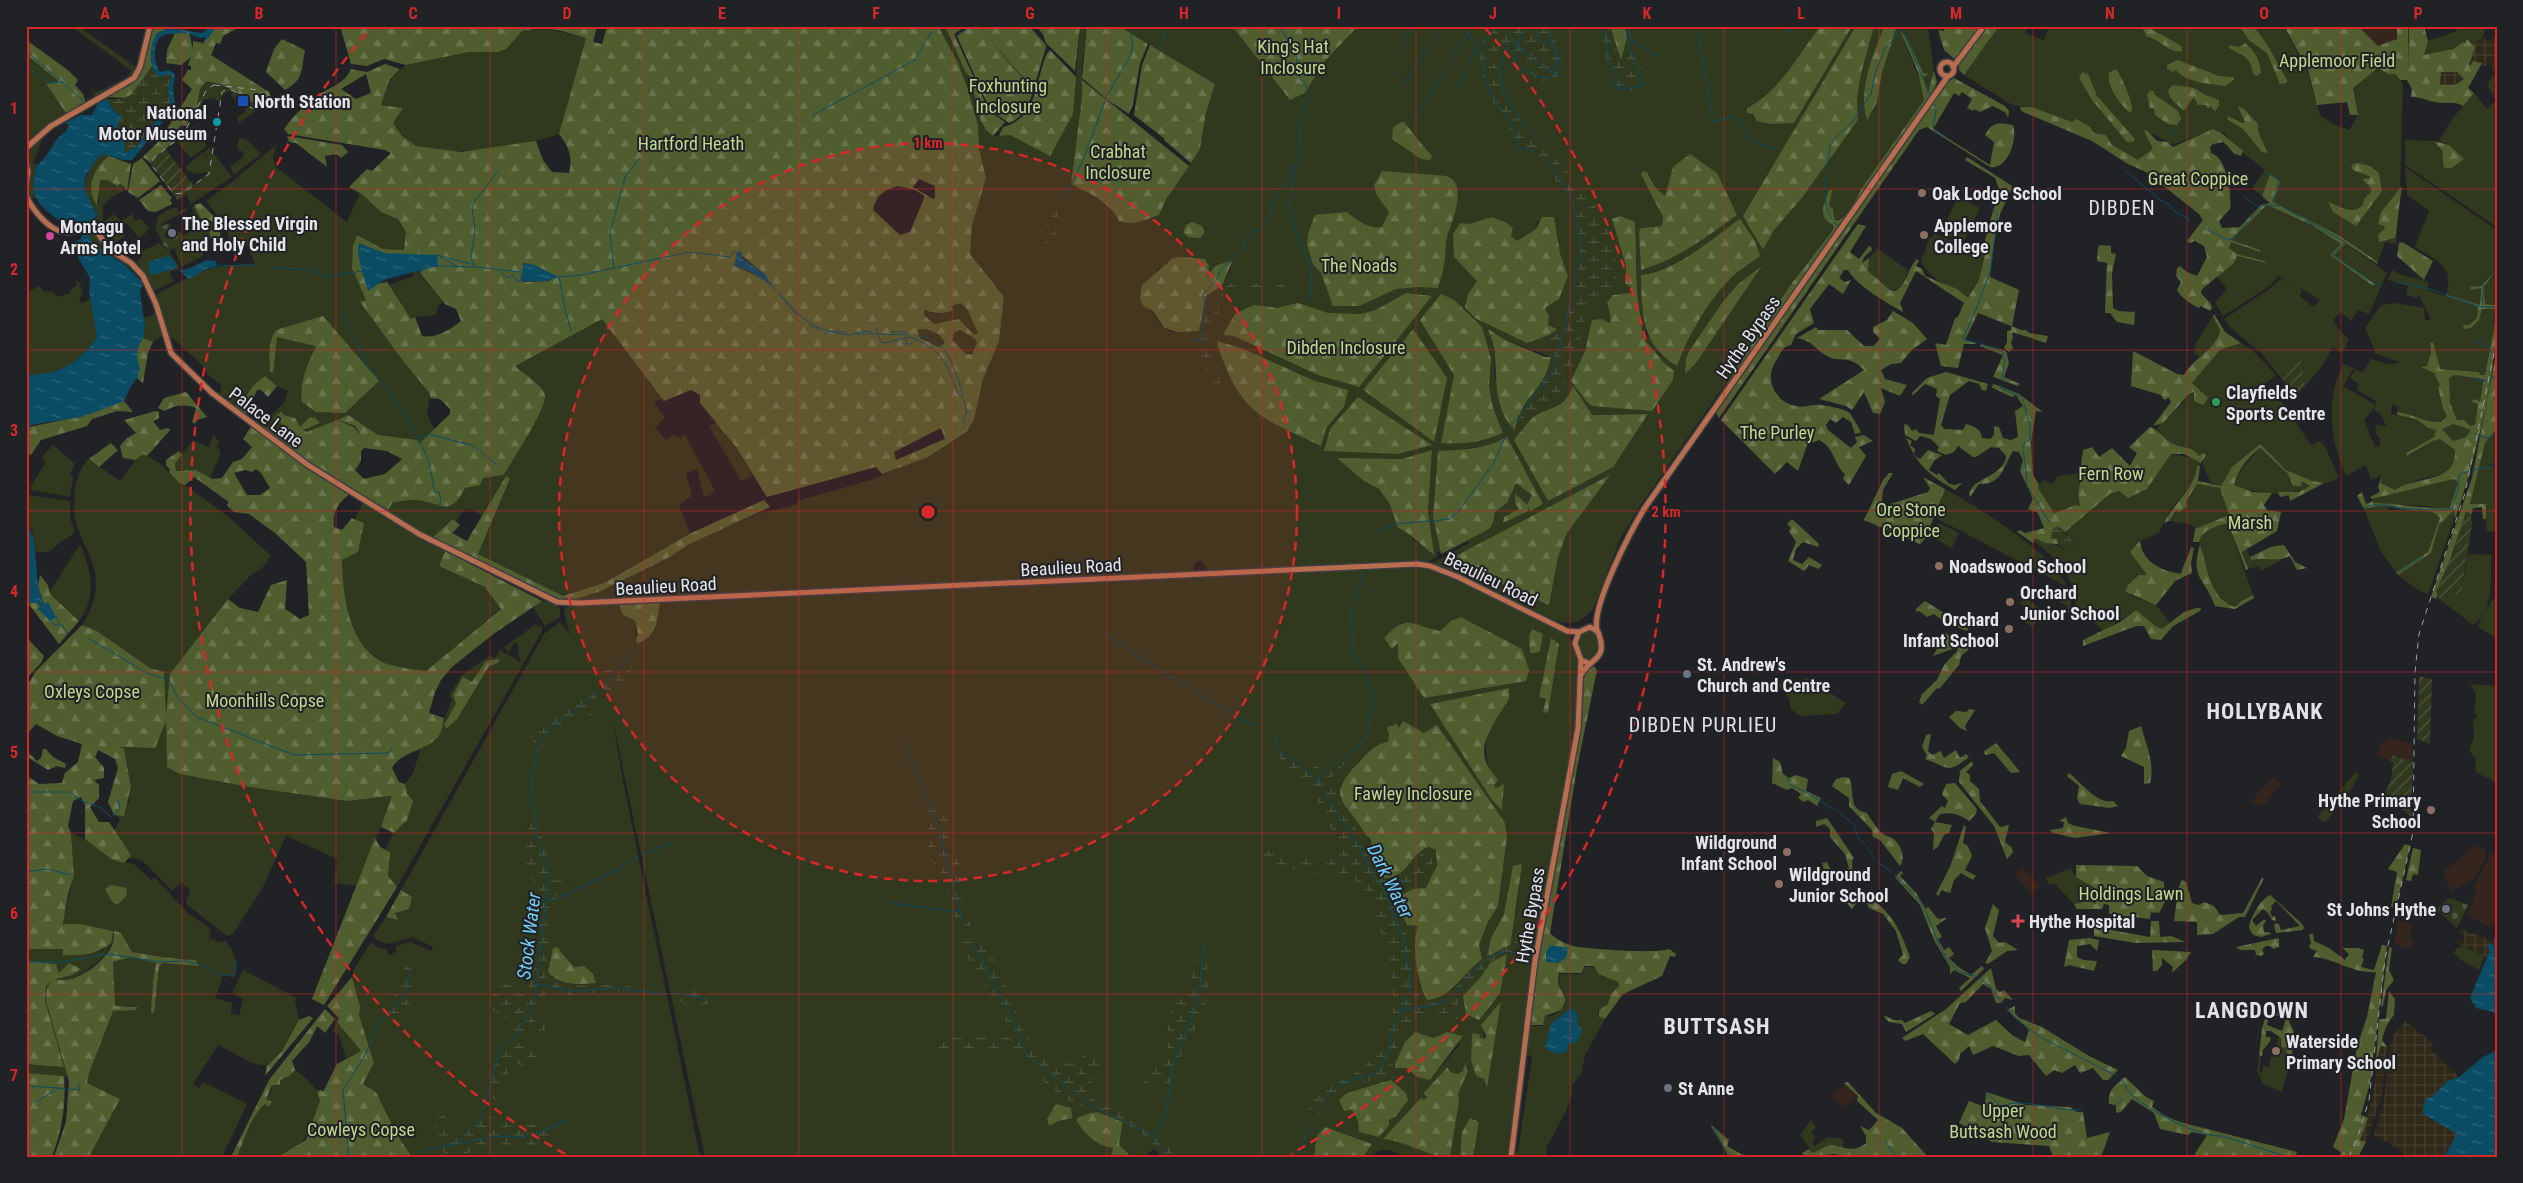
<svg xmlns="http://www.w3.org/2000/svg" width="2523" height="1183" font-family="'Roboto Condensed',sans-serif">
<style>
.commercial{fill:#36251c}
.industrial{fill:url(#industrial-grid)}
.green{fill:#30381e;fill-rule:evenodd}
.forest{fill:url(#forest-firs);fill-rule:evenodd}
.wetland{fill:url(#wetland-marsh)}
.cemetery{fill:url(#cemetery-stones)}
.garden{fill:url(#garden-furrows)}
.water{fill:url(#water-ripples)}
.lines{fill:none;stroke-linecap:round;stroke-linejoin:round}
.stream{stroke:#0a4c64;stroke-width:1}
.major-casing{stroke:#3e3f43;stroke-width:8}
.major{stroke:#b76e4f;stroke-width:5}
.rail{stroke:#9c9da1;stroke-width:1;stroke-dasharray:6 6;stroke-linecap:butt}
.grid{fill:none;stroke:#d62828;stroke-width:1;stroke-opacity:0.55}
.ring{fill:none;stroke:#d62828;stroke-width:2.5;stroke-dasharray:9 6}
.transit-dot{fill:#1a4fb4;stroke:#212226;stroke-width:2}
.culture-dot{fill:#0f9aa8;stroke:#212226;stroke-width:2}
.education-dot{fill:#8d6e63;stroke:#212226;stroke-width:2}
.worship-dot{fill:#6b7280;stroke:#212226;stroke-width:2}
.hotel-dot{fill:#d1479c;stroke:#212226;stroke-width:2}
.leisure-dot{fill:#2e9e5b;stroke:#212226;stroke-width:2}
.health-dot{fill:#e0444e;stroke:#212226;stroke-width:2}
.labels{text-anchor:middle;dominant-baseline:central;stroke-width:4;stroke-linejoin:round;paint-order:stroke}
.park-label{font-size:18px;fill:#c1d98d;stroke:#212226}
.poi-label{font-size:18px;font-weight:bold;fill:#e4e5e8;stroke:#212226;text-anchor:start}
.street-label{font-size:18px;fill:#e4e5e8;stroke:#212226}
.water-label{font-size:19px;font-style:italic;fill:#74cdf5;stroke:#212226}
.quarter-label{font-size:20px;letter-spacing:1px;fill:#e0e2e8;stroke:#212226}
.district-label{font-size:22px;font-weight:bold;letter-spacing:1px;fill:#e0e2e8;stroke:#212226}
.centre{fill:#d62828;stroke:#212226;stroke-width:2.5}
.ring-label{font-size:15px;text-anchor:middle;font-weight:bold;fill:#d62828;stroke:#212226;stroke-width:4;stroke-linejoin:round;paint-order:stroke}
.neatline{fill:none;stroke:#d62828;stroke-width:2}
.grid-label{font-size:16px;text-anchor:middle;font-weight:bold;fill:#d62828}
</style>
<defs>
<pattern id="industrial-grid" width="8" height="8" patternUnits="userSpaceOnUse" patternTransform="scale(1.25)"><rect width="8" height="8" fill="#302818"/><path d="M0 4h8M4 0v8" fill="none" stroke="#443d2e"/></pattern>
<pattern id="forest-firs" width="22" height="20" patternUnits="userSpaceOnUse" patternTransform="scale(1.25)"><rect width="22" height="20" fill="#505e2f"/><path d="M5 1l3.5 6h-7zM16 11l3.5 6h-7z" fill="#69754d"/></pattern>
<pattern id="wetland-marsh" width="20" height="14" patternUnits="userSpaceOnUse" patternTransform="scale(1.25)"><rect width="20" height="14" fill="#30381e"/><path d="M1 5h8M5 5V1M11 12h8M15 12V8" fill="none" stroke="#4e553f"/></pattern>
<pattern id="cemetery-stones" width="16" height="16" patternUnits="userSpaceOnUse" patternTransform="scale(1.25)"><rect width="16" height="16" fill="#30381e"/><path d="M2 7V4a2 2 0 0 1 4 0v3zM10 15v-3a2 2 0 0 1 4 0v3z" fill="#4e553f"/></pattern>
<pattern id="garden-furrows" width="10" height="10" patternUnits="userSpaceOnUse" patternTransform="scale(1.25)"><rect width="10" height="10" fill="#30381e"/><path d="M-1 1l2-2M0 10L10 0M9 11l2-2" fill="none" stroke="#4e553f"/></pattern>
<pattern id="water-ripples" width="26" height="14" patternUnits="userSpaceOnUse" patternTransform="scale(1.25)"><rect width="26" height="14" fill="#0a4c64"/><path d="M2 4q2-2 4 0t4 0M15 11q2-2 4 0t4 0" fill="none" stroke="#2e667a"/></pattern>
</defs>
<rect width="100%" height="100%" fill="#212226"/>
<path class="commercial" d="M2358 26H2395L2397 28V39L2378 46Z
M2390 737 2413 745V762L2393 755 2390 761 2377 755 2382 743Z
M2273 777 2281 784 2262 807 2252 802 2258 792Z
M2473 846 2485 849 2487 854 2481 867 2473 879 2451 892 2443 871 2453 865Z
M2491 854 2497 855V918L2493 925 2486 926 2468 916 2476 892 2474 887Z
M2023 867 2040 887 2031 894 2015 874Z
M2399 920 2412 925 2409 938 2414 941 2409 949 2394 944Z
M1845 1084 1857 1095 1843 1108 1831 1096Z"/>
<path class="industrial" d="M2496 36 2497 67 2491 62 2485 66 2473 61 2470 67 2471 53 2475 47 2472 44 2483 37 2488 41Z
M2441 72H2457L2464 79 2455 85H2440Z
M2460 929 2493 941 2497 943 2496 946 2489 943 2490 950 2487 957 2462 946 2457 943 2459 939 2463 941 2465 936 2458 932Z
M2405 1021 2433 1043 2431 1050 2459 1077 2447 1081 2426 1104 2422 1113 2458 1134 2444 1157H2406L2399 1149 2374 1135 2384 1102 2389 1048 2394 1035Z
M2381 1046 2387 1047 2382 1096 2366 1142 2360 1140 2372 1101Z"/>
<path class="green" d="M71 26H78L137 68 130 80 95 98 91 87 95 93 126 78 132 71Z
M938 26H945L965 71C981 90 973 120 993 136L1010 135 1050 156 1076 77 1080 26H1087L1082 64V97L1071 184C1090 194 1109 201 1119 221 1133 226 1146 220 1159 215L1167 198 1200 149 1206 113 1215 84 1119 26H1232L1290 100 1305 93 1324 62 1358 26H1610L1615 47 1621 60 1627 39 1625 26H1821C1798 55 1780 92 1747 108L1757 121 1771 124 1794 123 1852 26H1856L1744 216 1763 250 1774 230 1801 199 1858 120 1857 97 1861 74 1874 26H1884L1865 85 1867 119 1877 102 1882 73 1897 26H1928L1934 71 1928 94 1923 77 1928 74H1923L1908 40 1901 33C1908 56 1922 76 1924 100L1861 189 1849 213 1838 221 1834 220 1829 206V191L1826 201 1833 230 1789 287 1751 347 1640 506 1620 539 1593 609C1588 615 1579 623 1570 623 1547 625 1457 577 1431 564L1469 543 1468 541 1444 553 1437 551V557L1426 563 1208 571 1201 560 1194 564V571L570 601 601 591 668 558 690 544 763 511 764 513 797 504V501L874 479 908 463 928 457 974 420 983 379 999 341 1004 298 970 254 972 226 986 178 979 148 978 125 957 61ZM1691 155 1717 173 1737 215C1706 237 1677 260 1641 270L1642 228 1662 226 1663 217 1646 181 1650 176 1655 187 1665 196 1669 180ZM1493 217 1507 223 1513 228 1511 236 1517 241 1536 229 1537 222 1554 217 1560 253 1568 276 1559 299 1545 308 1549 316 1548 325 1557 328 1468 294 1477 281 1454 257 1453 234 1460 224H1468ZM1612 219 1637 259V291L1643 338 1664 364 1575 385 1571 381 1585 351 1588 338 1602 319 1608 323 1611 320 1607 302 1613 295 1631 293 1625 276 1626 266ZM1740 219 1760 256C1750 264 1738 272 1729 280 1706 303 1688 336 1677 366L1660 355 1646 333 1641 275C1679 268 1709 241 1740 219ZM1189 259 1197 260 1208 269 1207 277 1210 276C1215 265 1217 265 1229 261L1231 268 1222 286 1206 296 1200 318 1193 332C1185 329 1177 334 1169 331 1158 327 1156 313 1147 307L1142 285 1153 277 1158 269ZM1761 268 1696 363 1685 373 1689 351 1722 303 1737 285ZM1454 300 1462 310 1491 358 1489 387 1493 408 1503 433C1483 442 1463 445 1441 443L1454 375ZM1413 329 1434 442 1363 390ZM1489 330 1505 340 1551 357C1543 380 1530 396 1517 417L1500 408 1494 370 1495 356ZM1217 342 1244 349 1315 381 1344 407 1326 428 1224 364 1219 353ZM1569 396 1592 415 1648 414 1548 501 1530 467 1537 414 1549 412ZM1358 397 1431 445 1398 454 1325 451ZM1507 438 1543 504 1527 505 1532 495 1516 482 1507 503 1495 512 1493 523 1441 554 1433 516 1438 451C1463 450 1485 448 1507 438ZM1432 450 1428 512 1433 555 1414 540 1405 530 1379 489 1338 458 1402 459ZM1608 476 1567 533 1558 557 1549 604 1449 560Z
M1999 26H2029L2025 33 2044 40 2049 26H2283L2307 71 2320 115 2331 123 2349 130 2358 115 2353 88 2378 68 2388 74 2395 73 2401 80 2403 87C2401 139 2402 191 2396 244L2385 242 2378 262 2340 236 2275 203 2270 174 2262 196 2252 188 2265 170 2232 144 2225 133 2215 129 2173 145 2153 134 2148 137 2157 156 2139 166 2124 156 2024 107 2012 105 1964 75Z
M2453 26H2483L2485 31 2483 37 2472 44 2467 39 2465 43 2462 42C2451 51 2438 55 2423 55L2428 41 2457 31Z
M543 28 586 38 559 134C523 147 455 157 417 147 407 144 399 131 393 123L403 108 381 105 392 77 406 65 469 52 502 51 522 31Z
M26 54 59 82 46 84 66 113 44 126 48 128 43 137 33 163 38 165 33 185 37 197 28 200 26 196Z
M2494 64 2497 68V227L2405 165V140L2434 141 2452 168 2463 159 2449 145 2439 141 2453 118 2474 93 2487 109 2496 100 2487 85 2495 73 2491 66Z
M209 81 230 90 259 108 239 123 237 117 245 112 246 107 240 98 237 100 232 97V93L229 91 223 95 220 102 212 98 204 100 194 121H189L190 115 197 107 200 89Z
M194 126 207 146 191 158 178 143Z
M239 138 247 140 261 154 234 175 230 167 243 157 244 153 237 148Z
M276 145 273 158 276 167 347 222 360 193 407 220 413 252 383 249 357 235 352 268 366 300 360 302 400 357 430 394 427 415 435 430 419 444 378 437 347 417 307 434 284 421V427L277 432 259 426 284 403 288 391 277 386 274 383 252 387 243 401 233 406 226 399 227 397 220 394 221 385 207 374 206 369 173 338 168 340 156 297 158 293C195 275 212 262 255 265L248 246 240 249 239 242 229 239 226 227 206 201 233 181Z
M209 148 232 177 191 204 186 194 208 172C202 174 190 174 185 168L203 152 209 160 204 152Z
M104 154H110C97 168 86 182 95 202L99 203 98 187 100 180H108L116 186 121 184 124 191 111 197 103 206V220L98 222 102 231 104 230 102 223 114 214 121 221 132 214 135 220 141 219 149 228 145 233 156 226 158 216 172 208H177L178 212 186 208 188 210 161 224 162 227 156 229 155 227 132 242 138 237 127 223 121 228 125 236 115 243 112 242V247C104 243 104 232 96 227L75 229 73 224H89L98 216 86 192 84 182 96 158Z
M2405 167 2497 230V270L2481 286 2480 305 2446 294C2455 266 2437 261 2415 247L2429 211 2407 195Z
M1958 197 1980 208 1963 243 1941 232Z
M2267 205 2312 225 2341 244 2330 255 2373 286 2375 284 2334 255 2346 243 2387 273 2369 314 2358 310 2351 321 2341 312 2333 320 2341 332 2349 339 2342 354 2333 347 2322 366 2305 386 2302 360 2282 379 2261 353 2230 327 2224 319 2271 288 2281 278 2302 289 2300 296 2313 307 2320 300 2279 276 2270 286 2223 316 2215 302 2227 289 2217 276 2234 263 2237 256 2264 263 2265 261 2237 254 2229 249 2230 242 2260 250 2231 240Z
M195 206 211 220 216 228 209 232 212 239 204 240 202 244 203 256 181 267 174 248 186 242 183 236 199 227 191 214 194 213 202 229 196 233 203 230 207 236 204 230 210 226 203 229 192 207Z
M86 230H93L101 240 128 262 147 284 143 286C140 260 89 257 86 230Z
M1935 234 1985 255 1979 280 1968 299C1952 285 1931 281 1921 262L1929 239Z
M159 243 164 248 171 250 170 254 179 266 178 269 170 272 173 282 154 291 137 261 142 258 139 253Z
M1877 248 1908 270 1905 281 1898 289 1890 290 1868 271 1869 258Z
M2392 270C2403 278 2419 277 2429 283L2427 290 2478 307 2477 318 2469 325 2471 328 2479 320 2482 309H2497L2485 375H2480L2479 372 2439 369 2435 349 2430 343 2431 353 2427 367 2422 365 2434 373 2440 385 2438 387 2443 409 2447 416 2441 422C2426 423 2413 414 2397 412L2398 406 2392 405 2391 414 2416 419 2427 428 2436 430 2434 437 2406 453 2411 455 2433 441 2440 439 2455 450 2456 460 2447 473 2417 480 2395 490 2381 483 2382 475 2371 480 2366 465 2346 476C2330 439 2325 402 2343 364L2354 368 2343 386 2374 404 2373 410 2364 420 2375 447 2380 446V439L2375 431 2377 424 2387 427 2380 413 2374 411 2376 401 2357 390 2359 384 2350 378 2355 370 2363 372 2371 359 2388 364 2401 363 2374 353 2375 351 2365 328 2381 305 2395 303 2424 308 2425 320H2431L2419 294 2418 298 2406 295 2408 286 2388 280Z
M417 271 443 302 438 306 436 315 415 317 411 320 389 285 414 276 412 272Z
M2497 272V305L2485 304 2484 287Z
M75 280 79 282 83 291 79 302 82 303 91 299 97 337C82 361 55 378 26 374V293L39 286 44 292 52 291 57 297 71 293 70 290 77 285Z
M961 303 967 309 978 333 974 335 959 319 934 324 924 315V310L937 314Z
M157 314 162 336 153 342 143 338V318Z
M2213 316 2220 329 2216 341 2200 357 2194 354 2196 343Z
M602 319 663 398 654 402 665 418 655 427 666 440 673 435 680 438 685 435 715 490 708 496H704L697 469 686 473 692 496 679 505 690 533 606 582 562 596 478 554 510 480 506 476 482 516 472 509 464 510 456 521 453 519 433 537 425 535 388 510 393 502 418 497 443 504 511 366Z
M921 329C931 329 941 334 945 343L940 347 920 338 918 331Z
M960 330 974 338 977 342 970 355 963 352 952 340 954 333Z
M2241 343 2254 352 2276 375 2262 387 2283 403 2311 445 2320 441 2326 448 2339 478C2334 480 2328 483 2324 483 2301 484 2272 461 2260 444L2232 467 2221 486 2211 483 2203 465V459L2200 466H2197L2192 485 2170 510 2159 533 2140 541 2136 546 2144 571 2148 576 2129 595 2156 605 2170 623 2162 629 2157 627 2136 610 2103 631 2085 613 2079 621 2071 620C2087 590 2057 557 2033 541L2035 538C2049 544 2057 543 2070 554L2077 544 2065 532 2111 493 2119 490 2147 489 2171 454 2192 458C2180 450 2162 441 2157 428L2184 402 2190 393 2192 383 2220 350Z
M2455 375 2484 379 2480 401 2473 402 2478 404 2475 425 2470 426 2457 420 2449 403 2448 378Z
M716 422 736 447 753 476 741 481 709 426Z
M2497 422V463L2488 465 2497 469V532L2487 531 2485 504H2470L2485 443 2495 431Z
M2453 424 2471 430 2466 437 2453 441 2441 428Z
M213 435 220 442 216 447 220 450V456L210 478 196 470 176 471 175 463 193 440 209 447Z
M53 445 75 464 70 475 73 476 70 497 31 490V486L46 462 42 457Z
M2259 448 2288 474 2290 481 2302 480 2310 486C2286 498 2258 494 2234 485L2236 477Z
M143 453 161 464 179 483 188 487 229 517 271 556 262 568 249 577 228 599 166 720 167 766 181 774 249 787 347 801 393 796 357 886 334 883 338 859 286 836 263 887 233 934 227 936 186 904 190 889 181 883 172 891 142 860 134 858 127 859 131 855C127 846 118 840 114 831L120 820 116 814 129 803 131 786 124 749 115 747 155 748 164 694V672L150 668 97 631 82 625C90 613 97 595 96 581 95 562 84 546 78 529 71 511 73 472 89 459L120 481 139 455Z
M2080 473 2085 474C2077 483 2079 496 2080 507H2068L2054 513 2037 488 2038 483H2041L2044 480 2052 484 2058 476Z
M2454 479 2458 482 2450 508 2436 509 2428 506 2374 503 2372 499Z
M2197 484 2220 488 2229 515 2195 529 2192 525 2169 521 2191 496Z
M1945 489C1975 506 2091 572 2068 614L2067 606 2056 600 2066 586 1934 517Z
M28 495 70 501V519L75 532 48 552H36L33 533 26 520Z
M363 501 445 551 439 566 485 587 501 608 426 671C414 669 402 668 391 665 349 653 343 596 342 559L358 552 364 523 355 519Z
M2376 505 2389 506V510C2403 511 2428 504 2441 518L2428 552 2396 572 2381 552 2364 509Z
M2454 510V519L2428 594 2418 590 2398 575 2431 553 2439 525Z
M1939 523 1959 533 1952 548 1932 537Z
M2228 523 2253 595 2241 601 2235 607C2222 602 2210 587 2206 574 2203 563 2205 553 2199 542 2203 529 2215 527 2228 523Z
M80 544C91 570 98 596 79 621L49 593Z
M2247 549 2251 560 2262 558 2282 560 2261 571 2258 566 2248 569 2242 552Z
M2468 554 2492 555C2489 578 2496 611 2473 625L2439 599 2452 589 2461 593Z
M1409 565 1437 569 1567 633 1579 660 1577 731 1543 911 1509 1157H1473L1479 1122 1470 1118 1462 1132 1460 1157H1450L1459 1101 1458 1094 1468 1071 1465 1064 1463 1071 1458 1074 1450 1072 1447 1067 1425 1093 1427 1097 1384 1138 1396 1140 1442 1157C1432 1157 1420 1158 1410 1157 1395 1154 1384 1143 1370 1157H1366L1364 1155 1372 1144 1337 1131 1316 1148 1314 1157H1161L1155 1149 1142 1157H1132L1119 1145 1123 1121 1098 1112 1083 1116 1114 1148 1111 1157H705L612 717 623 781 700 1157H412L397 1135 376 1092 363 1084 374 1063 359 1015C361 1000 350 985 353 971L371 942 379 948 386 949 389 955 396 952V946L410 942 432 951 433 947 412 937 389 944 378 941 373 936 386 917 397 920 395 913 412 897 401 890 544 634 560 622 570 635 564 612V609L569 605 619 603 622 614 635 621 637 644 660 601ZM1461 617 1522 649 1473 690 1424 698 1398 658 1399 643 1397 644 1384 638 1402 623 1440 631 1451 621ZM1551 639 1559 645 1548 713 1543 712 1546 699 1539 697ZM1509 688C1506 702 1504 704 1496 715 1480 738 1486 761 1494 786L1496 788 1504 784 1502 809 1492 800 1430 704ZM1399 728H1415L1424 733 1505 823 1507 836 1498 906 1488 922 1479 944 1482 959 1472 967 1452 990 1416 967C1416 941 1416 910 1427 886 1432 874 1441 863 1436 850L1429 847C1412 852 1409 871 1391 878L1371 842 1356 821 1340 785C1353 766 1367 751 1388 742L1390 733ZM1521 864 1516 912 1487 955 1491 938 1504 914ZM561 950 574 967 596 983 579 985 566 982 550 963 552 952ZM1501 1003 1487 1087 1484 1079 1476 1075 1471 1060 1472 1035 1474 1033 1485 1039 1483 1028ZM1415 1032 1433 1038 1447 1032 1460 1044 1430 1080 1417 1077 1406 1068H1396L1395 1064 1405 1042ZM1391 1081 1389 1120 1358 1121 1352 1110 1347 1093Z
M2025 597 2044 612 2032 627 2023 620 2030 611 2020 603Z
M2493 598 2497 605V638L2479 628 2478 625Z
M542 601 555 603 560 608V617L545 626 533 607Z
M536 624 538 627 541 625 542 631 397 887 388 877 390 852 385 849 394 833 407 820 405 784 413 773 421 748 439 734 452 699 449 696 461 676 489 656 495 658 500 650 520 662 517 642 513 644 509 653 504 647Z
M1590 629 1597 633 1599 648 1596 657 1588 661 1579 651 1578 636Z
M1791 677 1801 684 1805 677 1846 703 1837 714 1800 716 1790 708V700L1778 685Z
M2470 684 2497 686V783L2476 772 2475 758 2469 750 2474 737 2473 719H2476L2477 714 2474 713 2476 694Z
M2354 774 2357 773 2359 776 2347 796 2325 823 2317 817Z
M71 833 89 841 111 859 134 864 151 880 154 877 187 912 211 929 209 938 222 943 225 940C234 951 240 964 234 978L222 974V980L215 998 232 1003 231 1013 239 1016 243 999 232 993 243 970 297 998 295 1001 299 1020 282 1051 267 1066 252 1063 218 1045 193 1084 199 1088 203 1082 247 1104 222 1157H89L120 1099 87 1083 88 1073 113 1010 133 1009V1005L115 1007 113 1003V962L131 957 156 963 152 989 154 1012 159 967 162 963 199 965 196 960C174 959 154 956 132 952L121 933H114L113 942 102 958 82 974 63 982 46 1001 69 1077 26 1073V1064L64 1066 44 1001 46 986 57 977 72 975 69 963 59 973 56 964 26 961V949H62L64 918 74 876ZM81 924 113 931 103 951 63 955Z
M2071 868 2073 874 2107 895 2106 899 2098 904 2088 901 2074 904 2055 884 2049 885 2046 878Z
M2462 946 2484 956 2479 970 2461 960 2454 953 2456 949Z
M1584 967H1594L1597 974 1618 982 1619 986 1611 994 1608 1004 1598 1010 1599 1017 1605 1019 1585 1055 1581 1074 1572 1085V1095L1566 1111 1547 1147 1546 1157 1527 1154 1526 1157H1514L1515 1152H1518L1532 1056 1528 1055 1530 1026H1543L1545 1016C1556 1018 1562 1009 1567 1001L1559 985 1560 974H1583Z
M337 1022 361 1051 346 1058 339 1035 333 1031Z
M2278 1038H2281L2280 1046 2287 1048 2289 1054 2292 1055 2282 1092 2263 1084 2257 1071 2259 1055 2261 1058 2259 1072 2262 1073 2263 1066 2269 1067 2272 1053 2275 1052Z
M295 1070C307 1079 318 1086 320 1101 303 1157 292 1157 237 1157 245 1139 251 1109 272 1101L266 1100 271 1092 272 1085Z
M1811 1120 1816 1128 1811 1132 1815 1138 1812 1144 1815 1146 1828 1137 1843 1139V1149L1837 1146 1813 1153 1800 1135Z"/>
<path class="forest" d="M154 26H163L165 30 156 34 152 66 143 82 131 95 125 98 108 97 132 84 143 64 152 28Z
M217 26H241L223 36 220 44 216 43 211 55 269 92 271 98 259 108C248 99 219 80 206 82L200 89 197 107 190 115 187 126 181 125 172 138 174 142 149 162 143 157 160 140 192 89 182 80 188 70H191V66L188 65 191 57 181 65 166 63 167 50 175 33H189L193 49V41L203 43Z
M340 26H597L593 42 602 44 607 26H938L957 61 968 90 978 125 979 148 986 178 972 226 970 254 1004 297 999 341 983 379 974 420 966 432 928 457 882 474 876 467 767 497 736 447 700 403V395L691 390 664 401 602 319 515 366C521 372 544 386 545 396 546 409 512 462 503 475L483 478 480 485 465 488C450 518 442 503 417 500 410 499 401 502 393 502L388 510 325 473 259 426 278 430 283 424 275 421 274 418 282 411 283 415 295 418 300 427 310 417 315 418 320 423 303 430 307 432 337 420 354 427 362 437 355 426 338 420 348 415 378 435 417 440 419 444 450 414V409L440 399 430 398V394L400 357 360 302 366 300 352 268 353 246 357 235 383 249 404 250 406 232 398 219 381 212 363 195 349 187 367 169 372 171 391 153 385 150 288 134 284 129C293 116 306 104 318 95 330 87 345 84 351 69L367 72 385 64 400 69 390 79 381 105 403 108 393 123 402 136 416 146 461 152 536 141 543 160 552 172 569 173C573 157 569 147 559 134L586 38 558 30 540 28 522 31 506 49 498 52H469L406 65 384 59 367 66 351 64ZM366 74 371 93 356 99 341 89ZM919 179 935 186V198L933 199 913 187ZM898 186 915 190 925 196 910 232 900 235 873 210C877 194 883 191 898 186ZM737 252 766 275 767 280 735 266ZM373 253 428 264 420 273 445 304 456 309 461 321C451 329 436 339 422 336L415 317 411 319 387 282 371 285ZM523 263 534 265 556 276 549 281 523 282ZM961 303 967 309 978 333 974 335 959 319 934 324 924 315V310C935 313 942 315 953 310L952 306ZM921 329C931 329 941 334 945 343L939 347 920 338 918 330ZM960 330 974 338 977 342 972 354H966L952 340 954 333ZM941 428 945 439 896 460 894 452ZM364 448 387 451 402 459 385 474 364 479 355 470 361 461V451Z
M945 26H966L954 34 989 111 1005 122 993 136 986 130 981 121 970 77 965 71Z
M971 26H980L986 34 981 26H1029L1045 44 1046 47 1034 87 1015 69 987 35 1014 69 1034 88C1029 104 1025 116 1009 123L990 110 957 36Z
M1036 26H1080L1075 71 1046 43 1043 34Z
M1087 26H1119L1148 44 1140 63 1133 104 1129 114 1109 101 1082 78Z
M1232 26H1358L1324 62 1305 93 1290 100Z
M1610 26H1625L1627 38 1621 61Z
M1821 26H1852L1794 123 1771 124 1757 121 1753 114 1747 113V108C1780 92 1798 54 1821 26Z
M1856 26H1874L1861 74 1857 97 1858 120 1801 199 1774 230 1763 250 1743 216Z
M1884 26H1897L1882 73 1877 102 1867 120C1857 88 1874 55 1884 26Z
M1946 26H1999L1964 75 1959 70V63L1944 50 1938 30 1944 31Z
M2141 26C2147 26 2176 42 2182 47V51C2168 54 2160 38 2147 37Z
M2239 26 2246 28 2252 26C2267 40 2276 62 2287 80L2286 83 2280 84 2267 53 2250 41Z
M2284 26H2358L2378 46 2397 39V28L2395 26H2408V68L2409 26H2424L2428 41 2424 55 2453 49 2463 42 2465 43 2467 39 2475 47 2469 65 2470 66 2473 61 2482 63 2468 88 2474 93 2463 106C2452 100 2446 105 2435 102 2425 100 2421 97 2411 97L2412 89 2407 80H2401L2395 74H2388L2378 68 2353 88 2358 115H2350L2347 102 2317 105 2308 70ZM2441 72H2457L2464 79 2455 85H2440Z
M1900 31 1908 40 1923 73 1929 74 1923 77 1928 93 1934 71 1937 82 1931 96 1721 396 1720 394 1789 287 1833 230V225C1816 216 1825 204 1829 190H1832L1829 206 1833 209 1834 220 1838 221 1849 213 1861 189 1924 100 1918 72Z
M282 39 305 50C301 70 304 80 285 90L266 72 274 49Z
M29 42 69 71 78 80 75 85 83 94 86 103 74 111 66 113 46 84 58 81 26 54V45Z
M2245 43C2255 52 2260 59 2261 73L2257 76 2253 74C2251 57 2242 55 2229 48V45L2238 47Z
M1150 45 1215 84 1206 113 1200 149 1191 163 1164 140 1165 139 1134 115 1142 65Z
M1050 50 1076 77 1073 114 1050 156 1010 135 999 136 1003 127C1033 119 1034 94 1042 68 1044 62 1045 55 1050 50Z
M2178 60 2219 76 2233 77 2234 79 2226 86C2210 84 2187 83 2176 70L2172 72 2167 68V65Z
M2114 70H2117C2122 78 2133 102 2132 111L2129 112C2120 103 2106 87 2109 73Z
M2082 72 2088 74 2097 96 2135 139 2133 142H2127L2092 100 2079 78Z
M1954 78 2005 106 2009 111 2008 118 2006 113 1993 106 1980 112 1974 109 1973 111 1967 108 1972 99 1962 92 1959 96 1954 93 1933 129 1990 165 1994 142 1985 135C1993 121 1999 123 2013 125 2018 138 2008 170 1990 167L1927 127 1919 130 1719 418 1716 413 1919 124 1944 84Z
M1082 80 1189 166 1167 198 1159 215C1146 220 1133 226 1119 221 1109 201 1090 194 1071 184L1082 97Z
M2173 85 2194 88 2205 95 2219 100V106L2215 111 2210 106 2208 108 2206 105H2198L2194 97 2184 111C2177 103 2170 102 2168 90Z
M2150 91H2154V94L2178 111 2181 119 2177 125 2168 124 2155 115 2154 108H2150L2147 95Z
M2238 106 2244 109 2258 124V132L2268 153 2262 152 2243 129 2227 119 2228 116 2242 123 2245 122Z
M2020 107H2031L2072 122 2076 119 2090 127 2094 133C2110 137 2103 131 2112 145L2138 160 2153 149 2144 131 2146 130 2157 141 2168 142 2173 147 2213 129 2220 132 2243 151 2241 156C2231 154 2230 147 2223 142L2213 144 2210 147 2211 153C2227 157 2232 195 2230 209L2219 221 2222 228 2240 227 2261 205 2270 203 2262 196 2270 174 2280 182 2274 200 2275 203 2340 236 2378 262 2377 264 2346 243 2334 255 2375 284 2373 286 2330 255 2341 244 2312 225 2267 205 2231 240 2260 250V252L2231 242 2229 248 2237 254 2265 261V263L2237 256 2234 263 2202 289 2201 293 2211 304 2212 308 2210 311 2201 306 2199 308C2189 303 2183 299 2177 290L2181 282 2176 276 2177 268 2180 266 2187 272 2197 276 2207 257 2204 246 2195 241 2190 243 2187 241 2203 220 2199 214 2146 172 2128 164 2092 141 2021 111Z
M1401 122H1404C1414 134 1422 145 1432 156L1430 160 1421 159 1392 139 1393 128Z
M287 136 342 145 348 152 341 158 337 154 325 156 327 167 296 143 289 142Z
M2434 141 2449 145 2464 159 2452 168H2444L2442 151Z
M1690 154 1717 173 1737 215C1706 237 1677 260 1641 270L1639 231 1641 228 1662 226 1663 217 1641 174 1643 171 1647 172 1655 187 1665 196 1673 167Z
M109 156 131 164 127 191 116 178 121 184 117 186 108 180H100L97 205C84 189 95 166 109 156Z
M1967 157 2012 186C2010 198 2002 206 1999 218 1993 237 1993 258 1990 277L2019 290 2012 326 2021 330H2026L2029 333 2048 336 2046 343 2012 332 2013 337 2011 343 2013 348 2009 352 2004 348 2007 342V331L2011 330V326L1978 313 1965 340 1977 344H1964L1958 368 1941 366 1935 343 1946 345 1955 318 1958 317 1964 303 1916 271 1900 303 1903 312C1887 303 1857 286 1848 270H1844L1839 278 1845 282 1851 280 1843 294 1829 284 1810 309 1814 323 1796 334 1791 345C1781 347 1781 354 1776 361 1764 378 1774 402 1796 406 1802 408 1809 405 1815 405 1822 404 1844 409 1850 413L1860 430V433L1855 434 1851 422 1843 417 1836 423 1830 419 1826 425 1828 430 1851 448 1857 442 1855 437 1864 435 1873 441 1859 447 1866 456 1849 485 1843 479 1845 474C1834 465 1835 448 1819 440L1807 445 1798 471 1787 462 1775 474 1721 420 1858 224 1866 226 1850 252 1859 259 1869 246 1871 247 1872 250 1864 257 1862 263 1869 258 1868 271 1890 290 1895 291C1908 284 1907 269 1917 259L1919 261 1916 266 1922 269 1925 276 1957 289 1968 298 1979 280 1985 255 1984 244 1999 189 1995 178 1965 160Z
M142 158 160 181 138 198 128 192 133 164Z
M2358 163 2370 166 2379 173 2382 191 2356 226 2333 212 2328 202C2340 206 2352 216 2363 205L2364 199 2371 192V188L2362 179 2371 178C2364 172 2357 174 2351 168L2353 164Z
M1382 171 1447 176C1469 184 1451 223 1447 237 1445 246 1446 256 1444 265 1443 273 1440 280 1438 288L1419 287 1396 289 1359 306H1333L1321 273 1313 264 1307 245 1308 234 1315 215 1347 212C1357 220 1369 230 1382 227L1389 212 1376 194 1374 185Z
M161 185 172 198 170 200 172 204 156 212 148 211 139 200Z
M2402 186 2395 238 2379 242 2378 235 2385 228 2384 226 2378 224 2381 212Z
M201 203 218 221 221 239H212L209 232 216 228 211 220 204 224 194 205Z
M1620 216 1635 222 1637 291 1643 338 1664 363 1674 371 1673 380 1652 411 1593 406 1588 403 1571 381 1585 351 1592 320 1602 319 1609 323 1611 320 1607 302 1613 295 1631 293V288L1625 283 1626 266 1612 219Z
M1492 217 1507 223 1513 228 1511 236 1517 241 1536 229 1542 217H1554L1560 253 1568 276 1559 299 1545 308 1549 316 1548 325 1557 329 1549 335 1527 343 1475 318 1465 307 1468 294 1477 281 1454 257 1453 234 1460 223 1469 224Z
M1740 219 1755 241 1760 256C1750 264 1738 271 1729 280 1706 304 1688 336 1677 366 1641 346 1642 312 1641 275 1678 270 1710 240 1740 219Z
M1192 222 1202 226 1205 232 1200 238 1188 237 1183 232 1186 225Z
M2402 242 2433 261 2424 280 2397 256 2399 243Z
M2100 245 2111 246V253L2116 254 2112 273 2113 308 2118 311 2135 312 2134 325 2117 322 2110 313H2105L2107 263 2097 261 2098 247Z
M1181 257 1205 259 1209 266 1207 277 1215 266 1229 261 1232 262 1222 286 1206 296 1199 331 1177 332 1164 328 1153 311 1143 306 1140 298 1142 285 1173 258Z
M1762 266 1696 363 1685 374 1686 360 1689 351 1722 303 1737 285Z
M2497 270 2484 287 2485 304 2497 305V309H2482L2479 320 2471 328 2464 329 2463 325H2469L2477 318 2478 307 2446 296V294L2480 305 2481 288 2471 290 2470 287 2481 286Z
M1406 293 1432 296 1359 387 1318 375 1234 336 1223 335 1235 314 1254 305 1277 308 1298 303 1328 313 1360 314 1376 310Z
M1441 294 1454 300 1482 327 1491 359 1489 387 1493 408 1503 433C1483 442 1463 445 1441 443L1454 375 1420 320Z
M1893 311 1913 323 1927 339 1912 350 1901 363 1891 364 1881 370 1885 379 1907 385 1900 396 1881 388 1885 402 1880 414 1873 413 1864 392 1852 410 1846 406 1819 399 1864 370C1847 353 1841 364 1827 356 1813 348 1815 342 1797 338L1816 327 1818 330H1847L1864 346H1873L1880 339 1873 332V327L1887 320Z
M2497 312C2497 372 2475 462 2455 519L2454 510 2439 525 2431 553 2398 575 2396 572 2428 552 2440 518C2432 508 2422 512 2410 510 2391 508 2386 502 2364 509L2357 496 2362 492 2366 504 2373 501 2374 503C2400 503 2427 510 2450 508L2458 482 2454 479 2372 499 2370 497 2380 492 2378 487 2382 475 2381 483 2395 490C2417 475 2457 484 2455 450L2440 439 2433 441 2407 456 2406 453 2434 437 2436 430 2428 428 2416 419 2397 415V412C2413 414 2426 423 2441 422L2447 416 2443 409 2438 387 2440 385 2434 373 2421 367 2427 366 2431 353 2430 343 2433 342 2440 369 2479 372 2480 375H2485ZM2455 375 2484 379 2480 401 2473 399 2472 402 2478 404 2475 425 2470 426 2464 420H2457L2450 403 2449 378ZM2453 424 2471 430 2466 437 2453 441 2442 429Z
M2214 314 2225 332 2241 343 2220 350 2192 383 2208 398 2203 405 2194 401V392L2190 393 2163 423 2153 426 2171 402 2169 398 2164 400 2161 395 2131 386 2133 351 2177 374 2184 375C2193 358 2217 349 2220 330L2213 316Z
M323 316 379 381 345 413 316 412 302 402C299 380 308 365 316 346L277 337 273 373 270 371C269 356 268 342 276 330Z
M1413 329 1447 378 1434 442 1363 390Z
M1488 329 1505 340 1545 357H1551C1549 364 1547 373 1543 379 1531 399 1519 405 1515 430 1494 410 1497 383 1495 356 1495 348 1491 338 1488 329Z
M143 338 153 342 148 353 143 383 137 378C139 365 133 349 143 338Z
M1217 341 1244 349 1315 381 1348 390 1344 407 1326 428 1321 446C1277 424 1247 419 1227 370 1223 360 1218 352 1217 341Z
M1981 344 2006 351 2009 363 2004 377 2020 384 2018 386 1993 377 2003 355 1980 346Z
M2497 349V422L2495 431 2485 443 2470 504H2486V519H2483L2482 507 2473 508 2471 515 2467 511 2436 599 2431 597 2433 591 2472 478Z
M1946 372 1988 384 1986 391 1982 390 1979 384 1969 381 1950 395 1941 425 1944 429 1963 430 1966 424C1976 427 1981 429 1982 438L1990 439 1994 435V426L1999 427 2003 438 2011 440 2018 437 2015 411 2023 406 2016 395 2012 397 1991 387 1994 384 2019 394 2043 412 2036 411 2031 442 2033 475 2038 483V488L2054 513 2076 505 2080 506C2078 497 2078 482 2084 474L2080 473 2083 450 2092 447 2099 457 2112 448 2130 466 2137 453 2129 447 2150 427C2159 430 2163 438 2171 443 2181 449 2192 445 2199 456L2203 453 2206 455 2201 463 2184 454H2171L2147 489 2128 498 2119 491 2111 493 2065 532 2057 526 2058 544 2045 543 2035 538 2033 543 2017 532 2020 530 2025 533 2044 528 2038 513 2028 509 2033 499 2020 471 2023 460 2019 452 2013 451C2003 467 2002 485 1979 484L1970 497 1969 492C1972 489 1973 485 1977 483 1987 476 2005 471 2006 456L1999 448 1991 447 1976 457H1973L1958 446 1954 452 1946 455 1937 451 1939 447 1931 439 1920 436 1916 441 1905 435 1904 424 1908 425 1912 431 1916 429 1919 433 1934 435 1940 399 1936 396 1937 389 1925 384 1913 395 1911 394 1927 378Z
M265 376 277 386 268 397 261 390H257L246 416 233 406 243 401 252 387Z
M1573 386 1592 415 1648 414 1613 467 1548 501 1514 440C1521 432 1530 418 1538 414 1556 406 1565 406 1573 386Z
M186 392 207 417 197 420 195 424 192 422 196 408C184 404 175 405 165 411L158 408 164 398Z
M1358 397 1432 445 1398 454 1324 451 1330 429Z
M124 401 133 412 117 411 92 419 87 426 41 440 31 455 26 454V428L29 427 82 416Z
M156 411 159 412V418L153 421 160 430 168 428 170 430 147 456 143 454 135 460 123 458 120 446 127 438 136 433 124 420Z
M251 426 301 464 350 493C338 504 332 511 334 527L342 530 352 518 364 523 358 552 342 560C343 596 349 653 391 665 402 668 414 669 426 671L501 609 485 587 439 566 445 551 542 601 492 635 452 667 441 680 435 692 429 713 444 718C443 723 442 730 440 734 429 751 401 751 392 768L399 782 405 784 407 794 413 801 407 820 394 833 381 827 392 796 347 801 249 787 180 774 167 767 166 721 155 748 119 747 124 749 131 787 124 816 114 815 108 802 118 768 115 759 98 750 95 757 104 768V778L94 780 99 785V798L90 807 99 822H109L131 855 124 863 111 859 85 839V805L81 797 73 801 68 826 71 833 74 876 68 894 63 924H81L113 931 111 943C99 954 79 956 63 955V949H26V775L39 784 62 783 65 773 78 762 82 744 57 736 36 724 26 735V687L36 671 82 625 97 631 150 668 164 672 166 716 170 674 228 599 240 608 258 612 271 585 287 580 285 609 300 619 309 615 306 562 275 533 249 514 234 512 227 505 229 502 194 477 185 485 179 483 169 472 170 470 166 465V460L179 451 182 455 175 463 176 471 196 470 212 479 222 478 233 462 242 459 252 447 243 439ZM256 469 261 473 270 488 260 495H247L234 473 245 470 252 472Z
M1507 437 1543 504 1530 511 1528 507V511L1503 523 1504 517 1519 509 1515 503V493L1527 505 1532 495 1516 483 1507 503 1495 512 1493 523 1489 529 1441 554 1433 516 1438 451C1462 450 1486 449 1507 437Z
M1906 438 1912 441 1910 445 1915 449 1914 455 1920 459 1928 450 1942 455 1934 461 1929 470 1937 475 1939 473 1949 484 1955 485 1962 483 1955 490C1929 475 1918 466 1906 438Z
M111 443 118 450 99 467 89 459Z
M2260 444 2286 470 2312 481 2324 483 2290 501 2289 495 2280 497 2278 492H2298L2310 486 2302 481 2301 486H2293L2288 474 2260 448C2249 456 2237 471 2234 485L2253 492 2272 493 2264 505 2267 510 2281 512 2277 531 2242 552 2248 569 2246 570 2228 523C2215 527 2203 529 2199 542H2193L2195 529 2229 515 2220 488 2197 484 2186 502 2187 506 2180 512 2176 511 2169 521 2164 523C2174 502 2194 491 2197 466H2200L2198 481 2221 486 2232 467Z
M1432 450 1428 512 1434 555C1424 548 1408 531 1398 528L1390 505 1379 489 1364 481 1337 458 1402 459Z
M1889 473H1893L1883 490 1882 501 1887 505 1928 492 1930 488 1923 477 1945 489 1925 539 1920 544 1864 520 1883 480Z
M1610 475 1567 533 1558 557 1549 605 1448 560Z
M506 476 510 479 478 554 563 596 606 582 689 534 764 500 770 507 690 544 668 558 601 591 570 601 553 598 433 537 453 519 460 525 452 533 467 541Z
M1792 519 1819 544 1818 547 1803 542 1796 549 1793 560 1802 564 1809 557 1822 565 1819 569 1809 565 1804 571 1788 561 1796 542 1789 531 1791 528 1787 524Z
M2140 541C2142 562 2161 571 2181 574 2183 565 2188 557 2191 547L2194 548 2191 563 2192 573 2175 581 2156 605 2126 592 2127 586 2139 575H2147L2130 552Z
M2200 544C2208 567 2208 597 2235 607L2241 601 2253 595 2254 598 2235 609 2215 606C2204 576 2190 580 2200 544Z
M2284 545 2295 562 2307 568 2297 570 2290 556C2278 563 2264 557 2251 560L2250 557 2271 547Z
M40 575 48 585 50 594 79 621 59 644 28 603H37L46 612 38 586Z
M660 601C657 621 658 635 637 644L636 638 638 635 635 621 622 614 619 603Z
M1925 601 1969 629 1966 631 1942 620 1934 614 1927 617 1919 611 1916 612V609Z
M2196 608H2201L2200 611 2173 626 2161 640 2151 639 2144 626H2136L2083 646V640L2120 622 2136 610 2157 627 2162 629 2184 612Z
M1461 617 1522 649 1529 670 1526 681 1424 698 1398 658V643L1392 649 1384 638C1408 612 1411 626 1440 631L1451 621Z
M1532 629 1543 634 1540 651 1536 653H1530L1529 636Z
M1946 633 1963 646 1969 639H1974V645L1961 656 1959 665 1940 688 1936 689 1922 705 1919 702 1922 694 1937 680 1944 665 1958 650 1955 648 1933 656Z
M26 637 44 656 41 663 26 679Z
M1551 638 1559 644 1548 713 1543 712 1546 699 1539 697Z
M498 659 500 660 496 664 489 666 457 719 447 728 444 725 456 704 453 695 463 677 472 682 486 661Z
M1594 666 1597 670 1577 768 1550 933C1558 941 1568 945 1578 947 1594 949 1656 954 1669 949L1676 954 1675 957 1670 956 1662 976 1623 994 1605 1019 1599 1017V1010L1608 1004 1611 994 1619 986 1618 982 1598 974 1594 966H1584L1582 973H1559L1558 984 1566 1000 1561 1010 1545 1016 1543 1025H1530L1542 931 1580 735 1584 678 1586 672Z
M1509 688V699C1494 724 1468 751 1498 779L1494 786 1496 788 1504 784 1502 810 1492 800 1430 704Z
M1970 709 1975 710 1965 726 1967 731 1960 728 1949 717 1956 711 1966 712Z
M1403 721 1424 733 1437 725 1505 823 1507 836 1498 906 1488 922 1479 944 1482 959C1463 973 1452 998 1427 1000 1417 981 1411 946 1418 926L1407 925C1402 915 1401 906 1402 895L1412 889 1426 888 1437 865 1436 850 1429 847C1410 853 1408 878 1385 878 1369 865 1374 857 1371 841 1370 837 1365 836 1364 832 1344 799 1324 797 1360 761 1367 753 1377 743 1388 742L1389 733 1387 729 1389 726H1393L1396 723 1399 728Z
M2141 726C2146 744 2155 764 2150 783L2144 784V767L2121 756 2126 748 2129 731Z
M1931 734 1928 751 1932 755 1941 751 1944 758 1956 750 1960 758 1966 754 1969 757C1946 775 1949 767 1925 759L1927 755 1922 747 1926 735Z
M1996 743 2018 769 2020 772 2011 773 1994 753 1986 755 1983 752Z
M43 749H46L53 757 66 764 65 768 57 766 48 770 26 756V750L37 761 41 758Z
M1773 758 1780 762 1783 774 1789 778 1796 775 1808 779 1806 791 1821 798 1817 806 1808 800 1804 802 1798 798 1801 794 1792 788 1787 790 1772 783Z
M1972 761 1973 765 1966 772 1970 775V781L1979 789 1980 801 2000 827 2009 825 2005 842 2012 848 2013 852 2007 859 1994 826 1959 782 1960 771Z
M1901 771 1924 784 1920 787 1903 778 1898 790 1888 787 1892 774Z
M2069 773C2081 782 2097 805 2113 801L2118 806 2110 808 2080 804 2077 798 2079 786 2067 776Z
M1844 777 1849 778C1856 792 1846 809 1867 813 1871 819 1876 828 1882 833 1885 836 1889 836 1892 838 1901 844 1906 858 1900 866L1880 840 1873 837 1872 830 1849 806V798L1832 786 1836 779Z
M1955 783 1977 809 1976 814 1969 821C1959 814 1952 812 1940 814L1935 822 1929 818 1942 806 1945 808 1948 801 1942 794 1946 784Z
M2066 817 2068 823 2075 826 2111 833 2075 838 2053 833 2050 830 2063 828 2064 822 2059 821Z
M1827 818 1854 858 1852 861 1853 877 1837 883 1824 870 1822 863 1827 862 1831 870 1840 872 1849 868 1845 854 1830 837V829L1824 824 1816 827V821Z
M1935 822 1952 825 1949 833 1944 835 1938 847 1933 850 1934 833 1931 829Z
M1964 825 1966 827 1963 843 1968 846 1972 856 1965 870 1976 876 1973 880 1961 873 1954 880 1950 893 1942 890 1938 896 1936 894 1950 867Z
M375 838 380 847 390 852 388 876 397 887 324 1005 312 999Z
M2405 844 2410 846 2396 908 2391 907 2397 872 2388 869Z
M2413 848 2421 850 2418 875 2413 874 2411 881 2406 880Z
M1522 864 1510 947 1487 956 1491 938 1504 914 1513 866Z
M2076 865 2137 866 2147 876 2164 882 2165 902 2159 913 2151 912 2150 919 2109 914V905L2104 904 2102 909H2077L2074 904 2088 901 2097 904 2091 895 2094 893 2106 899 2107 895 2076 877Z
M1901 871 1903 873 1900 876 1916 893 1926 909 1928 907 1938 919 1947 918 1936 926 1942 937 1938 939 1944 950 1949 947 1954 954 1949 958 1957 966 1971 975 1982 966 1984 969 1961 991 1959 988 1970 978 1954 970 1950 974V967L1934 940 1920 905 1895 877Z
M2262 878H2264L2245 917H2239L2213 934 2197 935V922L2174 921 2178 889 2182 880 2186 882 2192 903 2199 905 2204 902 2214 906 2220 915 2243 913Z
M111 885 127 888 126 896 118 904 113 903 105 889Z
M401 890 412 897 409 909 395 913 398 920 386 917Z
M1860 894C1889 905 1900 929 1910 957L1906 964H1902L1898 960 1903 955 1896 931 1883 914 1869 908 1866 901 1859 900 1852 909 1843 898 1850 903Z
M2270 895 2300 922 2304 927 2303 930 2276 933 2274 925 2276 923 2279 924 2281 930 2300 926 2276 901 2271 906 2272 909 2270 912 2272 917 2275 916 2276 921 2272 920 2268 913 2263 909 2252 920 2256 926 2263 920H2266L2263 926 2264 932H2269L2271 934 2261 937 2253 935 2249 928C2250 918 2260 900 2270 895Z
M1993 904 1999 910 1993 936 1999 943 2005 942 2018 950 2007 951 1988 964 1985 963 1992 951 1985 928Z
M2151 921H2159L2160 937 2171 936 2186 942 2135 943 2094 936V927L2150 937Z
M114 931 121 933 132 952C154 956 174 959 196 960L199 966 162 963 159 967 154 1013 151 1012 153 982 156 963 131 957 113 962 115 1006 138 1007 135 1010 113 1011 89 1073 87 1083 120 1099 89 1157H54L66 1122 69 1081 46 1001 47 988 52 981 46 986 45 1001 64 1067 26 1064V961L56 964 59 973 69 963 81 969 72 975 55 979C74 986 106 962 113 943 114 939 114 935 114 931Z
M2309 934H2313L2314 941 2329 948 2345 960 2349 954 2342 948H2358L2364 950 2362 958 2364 959 2361 967 2374 970 2382 945 2387 946 2370 1083 2361 1115 2368 1118 2360 1140 2366 1142 2358 1157H2340L2341 1152 2333 1147 2344 1119 2357 1047 2367 1017 2376 972C2352 974 2335 958 2313 957L2317 951 2311 949 2309 946 2311 943Z
M2089 938 2099 940 2097 951 2090 944 2077 946V957L2084 960 2097 961 2094 971 2069 965 2064 967 2069 940Z
M2279 938V947L2273 949 2270 946H2266L2262 949 2264 954 2261 956 2256 955 2255 950H2240L2236 947Z
M557 947 574 967 584 966 593 974 596 983C579 985 561 986 548 972L553 948Z
M2389 947 2392 948 2389 970 2394 980 2386 990 2383 1006 2381 1007Z
M2152 950 2191 952 2186 960 2172 973 2173 967 2162 958V965L2157 971H2153Z
M1507 954 1500 993 1479 1020 1466 1014 1463 996 1481 977 1490 963Z
M1991 968 1996 989 2000 992 2004 990 2013 1000 2005 998 2001 1003H1996L1991 989 1983 984 1966 1002 1960 1003 1949 1024 1968 1035 1996 1020 2012 1035 2025 1042 2029 1030 2007 1010 2015 1006V1013L2019 1018 2042 1027 2089 1056 2118 1070 2108 1080H2103L2093 1068 2080 1073 2075 1065 2062 1073 2054 1070 2046 1076 2029 1055 2019 1056 1993 1046 1973 1055 1969 1046 1960 1054 1959 1060 1955 1064 1923 1034 1905 1041 1902 1038 1946 1009Z
M352 977 360 1007 359 1015 374 1063 363 1084 376 1092 397 1135 412 1157H278L306 1140 320 1101 317 1091 321 1090 323 1092 337 1064 361 1051 337 1022 339 1018 327 1006Z
M2389 991 2395 999 2394 1015C2388 1022 2384 1030 2382 1040L2387 1047 2381 1046 2376 1062 2379 1019H2386Z
M1501 1002 1487 1088 1484 1079 1476 1076 1471 1060 1472 1035 1473 1033 1479 1034 1480 1037 1485 1039 1486 1035 1481 1025Z
M2283 1008 2294 1032 2292 1055 2286 1052 2287 1048 2281 1047V1038L2271 1031H2266V1037H2270L2271 1040 2263 1050 2262 1056 2259 1055 2262 1029 2265 1018H2269L2267 1025 2282 1031 2286 1019 2269 1013Z
M325 1009 335 1019 325 1033 317 1026 310 1041 292 1061 295 1070 289 1076 280 1080V1085H272L266 1100 272 1101 269 1107 265 1104C250 1117 245 1139 237 1157H231L269 1080Z
M1931 1011 1935 1014 1906 1032 1902 1024 1889 1022 1884 1017 1886 1016 1893 1020H1902L1905 1023Z
M309 1016 313 1018 265 1076 267 1066 282 1051 299 1020Z
M1415 1032 1433 1038 1447 1032 1463 1036 1430 1080 1417 1077 1406 1068H1396L1395 1064 1405 1042Z
M1465 1063 1468 1071 1458 1094 1459 1101 1450 1157C1427 1157 1407 1141 1383 1139L1421 1098 1424 1100 1427 1097 1424 1093 1447 1067 1450 1072 1458 1074 1463 1071Z
M26 1073 64 1076C66 1106 62 1130 52 1157H26Z
M2125 1077 2146 1097 2154 1101 2152 1107 2165 1116 2180 1122 2297 1152 2295 1157H2193L2207 1135 2192 1132 2188 1135 2160 1129 2154 1113 2132 1099 2121 1112 2116 1113V1105L2109 1104C2107 1091 2116 1084 2125 1077Z
M1391 1080 1406 1093 1408 1100 1396 1116 1389 1120V1125L1379 1137 1359 1132 1358 1121 1352 1110 1344 1111 1339 1100 1347 1093Z
M1848 1082 1876 1113 1902 1128 1928 1157H1846L1835 1154 1805 1157 1802 1153 1809 1149 1813 1153 1829 1145C1842 1146 1854 1154 1866 1143V1136L1860 1126 1869 1130 1878 1120 1857 1101 1858 1096 1845 1084 1844 1083Z
M1986 1092 2026 1105 2070 1107 2077 1112H2083L2087 1138 2110 1132 2101 1157H2053L2049 1146 1992 1142 1959 1123 1969 1101 1985 1107Z
M1056 1104 1071 1108 1072 1118 1058 1121 1049 1126 1047 1119Z
M1098 1112 1123 1121 1119 1145 1132 1157H1111L1113 1148C1096 1145 1086 1136 1077 1121V1118L1090 1113Z
M1470 1118 1479 1122 1473 1157H1460L1462 1132Z
M1710 1124 1729 1140 1727 1146 1741 1154 1754 1157H1729Z
M1325 1127 1372 1144 1363 1157H1314L1317 1136Z"/>
<path class="wetland" d="M1497 26H1545L1565 52 1562 72 1551 83 1538 81 1510 51 1503 50C1484 83 1518 117 1536 141L1537 146 1532 153 1528 149 1519 151 1509 128 1495 108 1483 77 1480 57 1483 40Z
M1601 26H1610L1621 60 1626 43 1641 67 1643 79 1633 91 1620 93 1617 91 1604 53Z
M152 66 160 77 167 74 172 77 168 88 171 95 170 103 136 147 125 153 120 134 115 133 121 115 114 111 107 99H123L131 95Z
M1542 148C1555 151 1605 216 1610 231 1614 245 1616 262 1618 276L1607 295 1585 317 1577 357 1563 388 1552 402 1536 410 1522 422 1520 418 1550 370 1557 346 1547 345 1546 342 1556 335 1561 326 1579 282V246L1576 221 1570 197 1537 158Z
M1067 197 1068 201C1049 223 1062 229 1052 246L1047 247 1042 234 1048 222V215L1061 199Z
M1238 281C1252 284 1267 283 1283 284L1291 292 1257 291 1236 286 1229 291 1224 290V301L1218 311V325L1208 336 1200 335C1200 317 1206 318 1215 305 1224 294 1219 286 1238 281Z
M1198 336 1207 338 1220 382 1217 385H1214L1212 375 1205 371 1199 346 1195 341Z
M2057 526 2077 544 2070 554 2058 544 2059 540 2051 538 2052 530Z
M620 664 631 665V679L614 696H608L601 684 600 674Z
M591 685 598 690 599 694 592 703V715C562 723 557 731 538 753L534 751 533 741 528 732 531 729 545 725 565 704Z
M1365 738 1366 742 1330 779 1339 799 1364 843 1372 867 1384 879 1389 880 1401 875 1407 871 1422 852 1430 849 1433 853 1432 868 1423 880C1416 884 1404 881 1398 889 1386 906 1407 928 1410 944 1414 962 1413 980 1419 998L1429 1004C1456 998 1455 984 1473 968 1486 957 1501 949 1516 942L1521 943 1519 960 1507 954 1492 961 1458 994V1007L1477 1024 1474 1027C1465 1024 1454 1016 1442 1015 1436 1015 1421 1019 1416 1022 1406 1029 1386 1061 1395 1072 1403 1080 1414 1081 1422 1086L1420 1093 1413 1092C1398 1059 1334 1091 1320 1115L1314 1110 1309 1112 1308 1109C1321 1083 1337 1086 1358 1071 1418 1026 1387 957 1371 899 1357 878 1349 871 1323 875L1322 862 1334 859 1340 853C1326 811 1313 785 1278 757L1279 747C1291 750 1312 767 1323 769Z
M939 806 949 810 952 816 951 847 962 868V890L966 913 959 923C948 909 950 895 944 879 941 871 935 867 931 860 927 851 924 815 930 807Z
M532 822 539 825 553 877 555 879 570 880 571 883 557 895 548 910 551 932 545 976 554 982 571 985H624L655 990 659 993 658 995 613 992 572 995 547 994 537 1003 531 1017 533 1020 545 1022V1030L539 1035 528 1033 520 1035 513 1029 511 1020 491 1010C485 997 502 986 511 979L518 993 523 995 527 992 536 963 540 936 538 907 541 897 534 880 525 875C520 858 526 841 528 825Z
M1264 850 1315 861 1316 875 1262 863Z
M967 919 997 964 1015 1009 1026 1027 1032 1047 1052 1068C1068 1067 1080 1052 1098 1055L1102 1065C1099 1077 1083 1085 1091 1098L1157 1132 1165 1140 1175 1157H1164C1132 1111 1094 1120 1054 1091 1040 1080 1028 1060 1011 1053 988 1044 959 1051 935 1050L932 1043 936 1040 969 1036 1005 1038 1011 1033 1002 1011 972 969 961 939 973 943 972 937 963 930Z
M1198 950 1206 955 1209 991 1202 1018 1184 1046 1174 1081 1168 1084 1163 1081 1149 1090H1144L1142 1085 1168 1052 1166 1036 1174 1004 1184 996 1190 984Z
M412 964C420 976 411 1014 397 1018L391 1015 386 1006C389 999 395 996 399 990 403 982 399 966 412 964Z
M677 986 696 990 708 997 709 1003C695 1011 675 1006 675 988Z
M513 1042 533 1047 541 1057 540 1065 533 1071 517 1063H511L500 1096 495 1100 489 1094C491 1074 493 1052 513 1042Z
M436 1110H440L452 1128C469 1129 474 1113 489 1112L493 1118C501 1119 507 1123 516 1125 529 1126 542 1119 555 1124 552 1156 508 1145 488 1148 473 1150 462 1157 446 1157L434 1129 432 1114Z"/>
<path class="cemetery" d="M169 223 172 230 164 234 166 238 180 231 186 242 171 250 164 246 156 229Z
M2450 898 2468 905 2457 928 2436 909Z"/>
<path class="garden" d="M166 150 195 187 178 201 149 162Z
M2302 359 2305 386 2297 395 2282 379Z
M2466 511 2471 515 2472 524 2461 593 2456 595 2452 589 2439 599 2436 591 2453 553Z
M2419 676 2432 679 2430 744 2417 739Z
M2393 755 2413 762 2411 817 2385 793 2391 779 2393 763 2390 761Z"/>
<path class="water" d="M212 26H217L202 46 206 37 200 38 190 34 193 51 189 33 166 34 159 38C153 49 153 61 160 72L169 70 175 74 173 90 175 103 159 127 132 160H123L104 154C97 156 86 174 84 182 83 188 94 210 98 215L84 227 81 223 73 224 69 228C53 215 28 203 34 177 35 175 36 168 37 166 43 160 50 151 55 142 59 135 67 133 69 125L65 123 81 115H92L98 103 107 99 114 111 122 116 115 131 116 134 123 136 125 153 137 146 170 102 168 88 172 76 167 74 160 77C152 71 150 62 151 52 153 18 181 31 202 33Z
M83 230H86L94 245 126 266 143 283 140 292 145 327 143 338 138 347 137 358 140 369 137 378 131 386 124 401 82 417 35 424 26 428V374C55 378 82 361 97 337L89 290 90 278 73 248 76 241 81 239Z
M359 243 384 253 437 255 438 266 422 270 420 273 417 271 384 280 368 291C365 281 355 253 359 243Z
M738 251 742 252V258L766 275 768 280 776 287 749 271 734 266Z
M168 256 174 260 177 268 153 275 150 273 148 262Z
M207 260 215 261 218 266 205 270 189 279 178 269 185 270Z
M524 263 534 265 558 277 547 281H520Z
M26 520 34 539 38 586 43 604 48 602 56 617 50 621 38 609 40 606 38 603H26Z
M2497 932V1013L2476 1008 2470 998C2477 981 2484 965 2490 950L2487 948 2489 943 2496 946 2497 943 2493 941Z
M1550 945 1568 948 1566 958 1558 963 1546 962V953Z
M1571 1008 1578 1014 1577 1023 1582 1030 1577 1042 1569 1044 1566 1053H1554L1545 1048 1551 1024Z
M2497 1050V1157H2444L2457 1134 2422 1113 2426 1098 2432 1097 2447 1081 2459 1077 2483 1057Z"/>
<g class="lines">
<path class="stream" d="M1465 26 1479 54
M1497 26 1482 46 1485 79 1495 102 1513 127 1518 147 1534 151
M1501 26 1520 48 1557 77 1558 60 1547 26
M1525 26 1516 50 1514 64 1539 77 1551 78
M1538 26 1536 31 1539 38 1552 47
M1606 26C1603 48 1613 72 1623 90L1638 86 1641 77 1629 47 1626 30
M1627 26 1632 41 1659 56
M1697 26 1712 115
M1777 26 1794 33
M1901 26 1931 97
M1943 29V26
M955 37 969 27
M927 40 931 32
M1510 41C1506 50 1501 60 1500 71 1499 97 1523 123 1539 142
M1161 50 1165 26
M26 51 86 103
M1397 53 1414 26
M26 66 49 83 64 82
M1551 70 1559 58 1553 45
M1609 80 1622 90
M1403 85 1441 26
M1639 85 1646 84
M1455 91 1476 49
M1106 97 1131 55 1133 41 1128 26
M1933 102 1935 107
M1936 110 1933 128 1946 137
M813 115 915 60 925 43
M1712 117 1713 122 1735 116 1752 141 1775 150
M1414 118 1468 33
M2171 136 2174 129
M1293 167 1294 177 1289 207 1295 229 1312 270 1310 301
M1827 168 1830 146 1837 136 1851 124 1871 94 1875 74 1885 48 1896 37 1898 26
M2126 171 2160 200 2171 206 2173 210 2190 220
M1827 172C1824 191 1822 210 1837 225
M2266 172 2279 180 2272 203
M623 185 625 177 640 158
M2244 196 2259 208
M1064 200 1083 160 1105 101
M1990 206 1995 212
M2204 228 2228 240 2232 239 2263 205 2281 206 2345 242 2332 255 2377 285 2380 284
M437 255 475 265 471 259 475 230 472 208 475 201 498 171
M441 257 457 266
M218 266 255 265
M438 266 476 267
M271 267 312 270 326 277 363 271
M476 267 520 272
M614 268 610 233 622 188
M500 271 507 278 513 275 517 281H520
M558 277 581 275 690 252 730 257 734 251 737 252
M559 277 566 314
M766 281 776 290
M2396 282 2430 289 2480 307H2497
M779 293C797 315 814 331 843 334 847 334 849 336 853 334
M779 294 798 316
M2482 307 2484 283
M340 310 364 357 362 359C393 396 431 441 434 492H439L441 499 439 507
M1975 312 1990 272 1998 216 1996 214
M1974 313 1963 339 1977 343
M567 315 571 332
M810 325 818 330 817 326
M878 328 876 330 881 342 884 343 910 337C939 347 949 365 957 393L963 397
M891 332H907
M855 333 868 331 872 333
M825 334 831 331 846 332
M855 334H875
M878 334 908 335
M918 336C949 338 955 371 963 395
M1193 340H1199
M2475 341 2488 346 2492 353
M903 344H908L905 338
M1206 344 1200 340 1206 308 1203 294 1216 281 1221 269 1243 248 1245 239 1253 232 1262 228 1272 213 1271 207 1298 160 1302 114 1308 95 1306 85 1300 79 1296 56 1280 26
M1981 344 2003 352 2005 363
M910 345 912 343
M2495 356 2497 357
M2475 378 2484 382 2487 380
M2490 379 2497 376
M2002 381 2004 365
M2001 385 2000 388 2021 397 2024 402
M964 400 967 412 963 420 965 423
M2024 404 2030 426V439L2026 442
M1507 431 1551 375 1566 325 1581 250 1577 218 1571 196 1555 171 1540 156
M2473 433 2476 434
M2479 436 2487 438 2497 434
M420 439 429 434 474 446 497 465
M2023 449 2025 442
M2023 451 2026 470
M2472 470 2497 465
M2026 471 2027 486 2049 522
M2364 508C2379 500 2398 509 2413 509 2426 510 2440 511 2452 509L2459 485V475L2469 471
M1433 521 1449 519 1458 512 1493 464 1506 436
M1378 533 1394 524 1429 521
M2398 572 2424 556
M1353 602 1362 582 1363 568
M56 617 59 623
M50 621 55 625H62L68 634
M1104 633 1141 658 1245 721 1256 725
M88 638 147 673 169 680 176 695 197 717 294 755 388 753 393 747
M603 689 610 678 634 652
M1273 734 1276 738V748
M904 743 937 823 962 920
M1278 750 1318 780 1347 830 1359 845 1372 875 1381 884 1403 937 1409 976V994L1391 1033 1390 1053 1376 1074C1349 1077 1329 1089 1315 1111
M1787 778 1792 786 1804 791 1833 809
M1318 779 1361 743 1369 733 1371 693 1364 670 1352 650C1357 630 1347 622 1352 606
M26 792H69L82 801 102 808 111 817 120 809 118 800
M1836 810 1852 823
M1854 826 1859 839 1865 844
M1867 847 1875 859
M642 855 673 842
M1878 863 1892 872
M26 872 48 869 70 875
M1895 875 1921 902
M1384 892 1409 879
M547 900H555L618 869 638 857
M892 903 958 912
M1922 904C1935 927 1942 975 1975 976
M973 944 1013 1018 1023 1048 1029 1057 1093 1106 1149 1133 1170 1157
M1522 953 1529 954
M26 962H62L109 954 160 962 185 961 202 965 218 974 234 976 236 960
M1980 978 1990 987 2002 1002
M536 984 573 991 616 988 667 994
M671 994 679 993 706 999
M2006 1006 2014 1017 2040 1037 2117 1076
M1401 1011C1416 1005 1431 1009 1446 1001 1464 989 1480 957 1501 952 1506 951 1515 953 1520 953
M2120 1078C2125 1083 2127 1090 2131 1094 2149 1111 2198 1137 2222 1136L2288 1157
M26 1086 58 1088
M69 1089 79 1090V1084
M1987 1094 2001 1106C2028 1097 2055 1112 2082 1110
M36 1102 59 1088 66 1089
M2117 1104 2123 1099
M1714 1128 1725 1149 1733 1157
M1153 1137 1165 1119 1174 1063 1193 1012 1200 988 1203 944
M1885 1141 1896 1157
M454 1145 494 1136 522 1137 543 1131 567 1120
M349 1157 343 1090 364 1057 382 1018 400 1002 406 990 411 968
M414 1157 424 1150 453 1145 477 1124 481 1117 499 1053 504 1045 520 1033 519 1027 534 1004 549 875 538 841 534 809 532 780 537 749 550 728 580 706 598 690
M1299 1157 1309 1124"/>
<g class="major-casing">
<path id="major" d="M1940 69a7 7 0 1 1 14 0a7 7 0 1 1-14 0Z
M1953 67 1984 26
M26 148 51 126 134 78 140 67 150 26
M26 164 28 171 26 184
M26 196C33 210 51 234 68 232 77 231 86 227 95 229L109 249 131 263 143 276 156 304 171 353 212 393 308 465 419 534 557 602 579 603 1417 564 1430 566 1458 577 1567 631 1579 632
M1597 630C1591 606 1631 531 1644 509L1948 76
M1581 675C1590 657 1609 661 1598 632L1590 627 1579 632 1575 643 1581 660 1590 664
M1511 1157 1535 961 1578 728 1581 660"/>
</g>
<use href="#major" class="major"/>
<path class="rail" d="M214 85 259 90 264 95V102C246 125 241 79 222 92L209 174 183 193 174 194 153 167V159L183 135 207 89Z
M2349 1157 2359 1133 2369 1100 2385 959 2413 832 2415 672 2419 634 2465 493 2497 339"/>
</g>
<path class="grid" d="M182 26V1157M336 26V1157M490 26V1157M644 26V1157M799 26V1157M953 26V1157M1107 26V1157M1262 26V1157M1416 26V1157M1570 26V1157M1724 26V1157M1879 26V1157M2033 26V1157M2187 26V1157M2341 26V1157M26 189H2497M26 350H2497M26 511H2497M26 672H2497M26 833H2497M26 994H2497"/>
<circle cx="928" cy="512" r="369" fill="#d62828" fill-opacity=".12"/>
<g class="ring">
<circle cx="928" cy="512" r="369"/>
<path d="M565 1154A738 738 0 0 1 371 28M1485 28A738 738 0 0 1 1291 1154"/>
</g>
<rect class="transit-dot" x="237" y="95" width="12" height="12" rx="2.5"/>
<circle class="culture-dot" cx="217" cy="122" r="5"/>
<g class="education-dot">
<circle cx="1922" cy="193" r="5"/>
<circle cx="1924" cy="235" r="5"/>
<circle cx="1939" cy="566" r="5"/>
<circle cx="2010" cy="602" r="5"/>
<circle cx="2009" cy="629" r="5"/>
<circle cx="2431" cy="810" r="5"/>
<circle cx="1787" cy="852" r="5"/>
<circle cx="1779" cy="884" r="5"/>
<circle cx="2276" cy="1051" r="5"/>
</g>
<g class="worship-dot">
<circle cx="172" cy="233" r="5"/>
<circle cx="1687" cy="674" r="5"/>
<circle cx="2446" cy="909" r="5"/>
<circle cx="1668" cy="1088" r="5"/>
</g>
<circle class="hotel-dot" cx="50" cy="236" r="5"/>
<circle class="leisure-dot" cx="2216" cy="402" r="5"/>
<path class="health-dot" d="M2015.5 913.5h5v5h5v5h-5v5h-5v-5h-5v-5h5z"/>
<g class="labels">
<g class="park-label">
<text x="1293" y="46">King's Hat<tspan x="1293" dy="21">Inclosure</tspan></text>
<text x="2337" y="60">Applemoor Field</text>
<text x="1008" y="85">Foxhunting<tspan x="1008" dy="21">Inclosure</tspan></text>
<text x="691" y="143">Hartford Heath</text>
<text x="1118" y="151">Crabhat<tspan x="1118" dy="21">Inclosure</tspan></text>
<text x="2198" y="178">Great Coppice</text>
<text x="1359" y="265">The Noads</text>
<text x="1346" y="347">Dibden Inclosure</text>
<text x="1777" y="432">The Purley</text>
<text x="2111" y="473">Fern Row</text>
<text x="1911" y="509">Ore Stone<tspan x="1911" dy="21">Coppice</tspan></text>
<text x="2250" y="522">Marsh</text>
<text x="92" y="691">Oxleys Copse</text>
<text x="265" y="700">Moonhills Copse</text>
<text x="1413" y="793">Fawley Inclosure</text>
<text x="2131" y="893">Holdings Lawn</text>
<text x="2003" y="1110">Upper<tspan x="2003" dy="21">Buttsash Wood</tspan></text>
<text x="361" y="1129">Cowleys Copse</text>
</g>
<g class="poi-label">
<text x="254" y="101">North Station</text>
<text x="207" y="112" text-anchor="end">National<tspan x="207" dy="21">Motor Museum</tspan></text>
<text x="1932" y="193">Oak Lodge School</text>
<text x="182" y="223">The Blessed Virgin<tspan x="182" dy="21">and Holy Child</tspan></text>
<text x="1934" y="225">Applemore<tspan x="1934" dy="21">College</tspan></text>
<text x="60" y="226">Montagu<tspan x="60" dy="21">Arms Hotel</tspan></text>
<text x="2226" y="392">Clayfields<tspan x="2226" dy="21">Sports Centre</tspan></text>
<text x="1949" y="566">Noadswood School</text>
<text x="2020" y="592">Orchard<tspan x="2020" dy="21">Junior School</tspan></text>
<text x="1999" y="619" text-anchor="end">Orchard<tspan x="1999" dy="21">Infant School</tspan></text>
<text x="1697" y="664">St. Andrew's<tspan x="1697" dy="21">Church and Centre</tspan></text>
<text x="2421" y="800" text-anchor="end">Hythe Primary<tspan x="2421" dy="21">School</tspan></text>
<text x="1777" y="842" text-anchor="end">Wildground<tspan x="1777" dy="21">Infant School</tspan></text>
<text x="1789" y="874">Wildground<tspan x="1789" dy="21">Junior School</tspan></text>
<text x="2436" y="909" text-anchor="end">St Johns Hythe</text>
<text x="2029" y="921">Hythe Hospital</text>
<text x="2286" y="1041">Waterside<tspan x="2286" dy="21">Primary School</tspan></text>
<text x="1678" y="1088">St Anne</text>
</g>
<g class="street-label">
<text transform="translate(1748 337) rotate(-55)">Hythe Bypass</text>
<text transform="translate(266 417) rotate(37)">Palace Lane</text>
<text transform="translate(1071 567) rotate(-3)">Beaulieu Road</text>
<text transform="translate(1491 579) rotate(26)">Beaulieu Road</text>
<text transform="translate(666 586) rotate(-3)">Beaulieu Road</text>
<text transform="translate(1530 915) rotate(-80)">Hythe Bypass</text>
</g>
<g class="water-label">
<text transform="translate(1390 881) rotate(64)">Dark Water</text>
<text transform="translate(529 936) rotate(-83)">Stock Water</text>
</g>
<g class="quarter-label">
<text x="2122" y="208">DIBDEN</text>
<text x="1703" y="725">DIBDEN PURLIEU</text>
</g>
<g class="district-label">
<text x="2265" y="711">HOLLYBANK</text>
<text x="2252" y="1010">LANGDOWN</text>
<text x="1717" y="1026">BUTTSASH</text>
</g>
</g>
<circle cx="928" cy="512" r="8" class="centre"/>
<g class="ring-label">
<text x="928" y="148">1 km</text>
<text x="1666" y="517">2 km</text>
</g>
<rect width="2523" height="1183" fill="none" stroke="#212226" stroke-width="55"/>
<rect x="28" y="28" width="2468" height="1128" class="neatline"/>
<g class="grid-label">
<text x="105" y="19">A</text>
<text x="259" y="19">B</text>
<text x="413" y="19">C</text>
<text x="567" y="19">D</text>
<text x="722" y="19">E</text>
<text x="876" y="19">F</text>
<text x="1030" y="19">G</text>
<text x="1184" y="19">H</text>
<text x="1339" y="19">I</text>
<text x="1493" y="19">J</text>
<text x="1647" y="19">K</text>
<text x="1801" y="19">L</text>
<text x="1956" y="19">M</text>
<text x="2110" y="19">N</text>
<text x="2264" y="19">O</text>
<text x="2418" y="19">P</text>
<text x="14" y="114">1</text>
<text x="14" y="275">2</text>
<text x="14" y="436">3</text>
<text x="14" y="597">4</text>
<text x="14" y="758">5</text>
<text x="14" y="919">6</text>
<text x="14" y="1081">7</text>
</g>
</svg>
